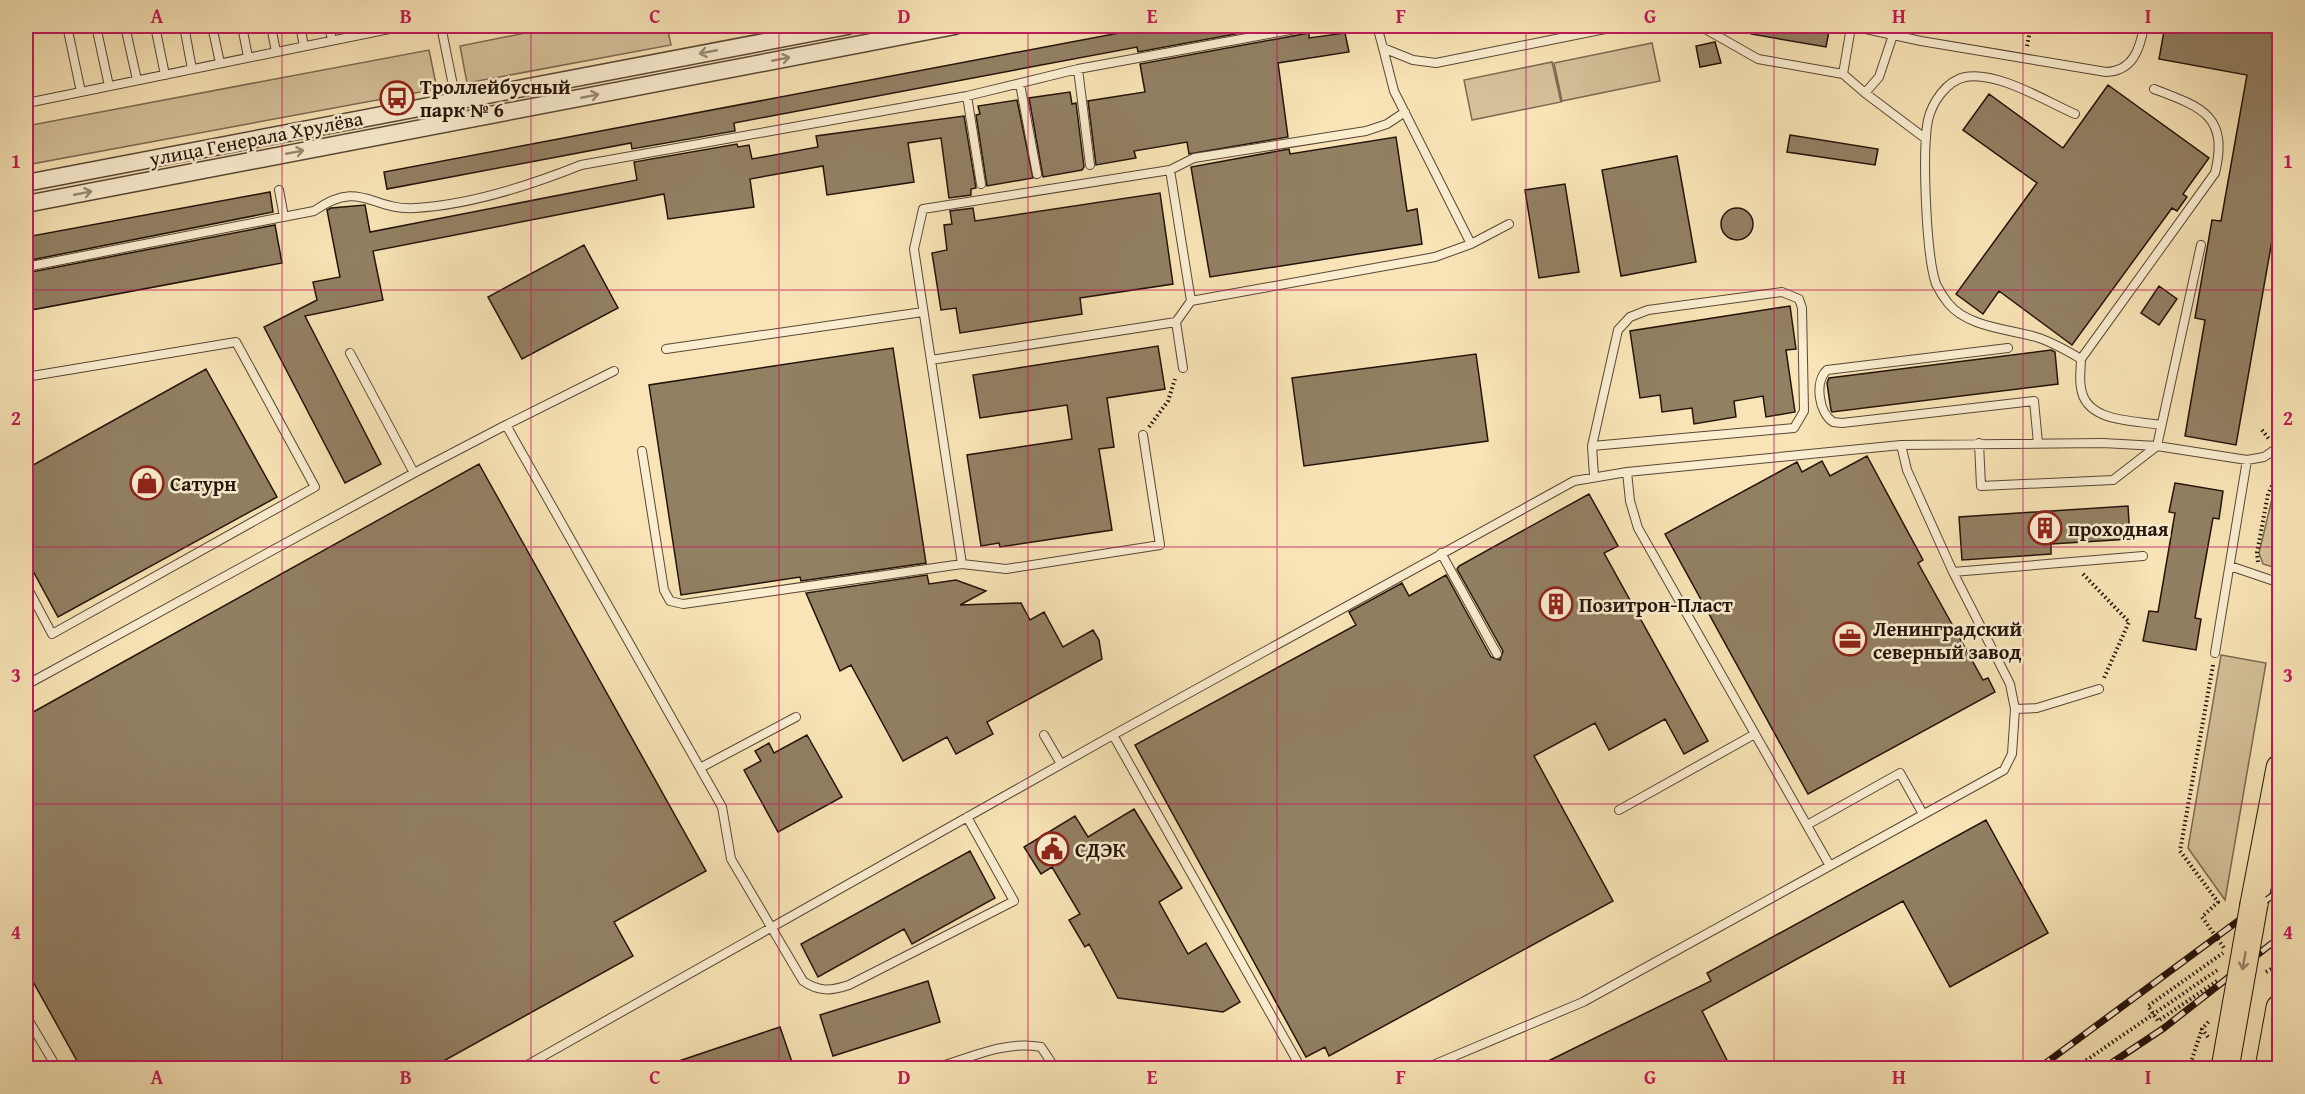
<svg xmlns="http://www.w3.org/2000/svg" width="2305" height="1094" font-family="'Gentium Book Plus',serif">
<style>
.green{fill:#d4c099;stroke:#7c6a52;stroke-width:1.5}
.building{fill:#928063;stroke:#23130a;stroke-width:1.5}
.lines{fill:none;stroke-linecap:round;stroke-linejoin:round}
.service-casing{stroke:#584735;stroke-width:10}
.minor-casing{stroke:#584735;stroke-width:19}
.primary-casing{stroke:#23130a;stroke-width:29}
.path{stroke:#23130a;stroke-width:4;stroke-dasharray:1.5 3;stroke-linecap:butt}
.service{stroke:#faedd0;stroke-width:8}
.minor{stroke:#faedd0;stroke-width:16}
.primary{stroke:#f8e4b6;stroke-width:27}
.rail-casing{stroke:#23130a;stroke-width:7}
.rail{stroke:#faedd0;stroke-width:4.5;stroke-dasharray:14;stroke-linecap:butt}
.primary-bridge-casing{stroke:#23130a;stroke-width:29;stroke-linecap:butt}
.primary-bridge{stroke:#f8e4b6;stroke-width:27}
.oneway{stroke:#998b77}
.oneway2{stroke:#988669}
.grid{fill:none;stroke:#c2185b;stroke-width:1.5;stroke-opacity:0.55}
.labels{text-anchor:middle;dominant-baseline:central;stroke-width:5;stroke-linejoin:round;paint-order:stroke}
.poi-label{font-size:20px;font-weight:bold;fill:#23130a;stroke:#faedd0;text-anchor:start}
.street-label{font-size:20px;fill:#23130a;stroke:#faedd0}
.neatline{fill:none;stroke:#c2185b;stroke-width:2}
.grid-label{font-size:20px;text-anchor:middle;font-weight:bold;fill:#c2185b}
</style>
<rect width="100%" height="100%" fill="#f8e4b6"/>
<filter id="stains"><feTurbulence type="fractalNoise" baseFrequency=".00333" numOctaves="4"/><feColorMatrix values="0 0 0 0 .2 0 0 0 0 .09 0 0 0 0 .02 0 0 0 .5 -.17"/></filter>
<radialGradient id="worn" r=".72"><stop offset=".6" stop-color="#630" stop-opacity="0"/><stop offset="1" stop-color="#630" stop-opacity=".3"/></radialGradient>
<path class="green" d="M560 26H667L671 45 467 83 460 46Z
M1652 43 1660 81 1562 101 1554 63Z
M429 50 437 89 26 165V126Z
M1552 62 1561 102 1472 120 1464 80Z
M2276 482 2280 486 2279 569 2263 564 2259 553Z
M2221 655 2266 663 2225 900 2188 848Z"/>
<path class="building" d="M1156 26H1279L1138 52 1137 47 734 123 735 131 632 149 631 143 387 189 384 172Z
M1752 26H1830L1826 47 1751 34Z
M2165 26H2280V195L2236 445 2185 436 2205 320 2195 318 2212 220 2221 221 2247 75 2159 59Z
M1309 33V38L1345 33 1349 52 1278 63 1288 137 1189 154 1187 142 1134 151 1136 158 1096 165 1088 101 1145 92 1140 64Z
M1715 42 1721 63 1700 67 1696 46Z
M2108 85 2209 158 2183 194 2187 197 2177 211 2172 208 2072 345 1999 291 1983 314 1956 294 2037 183 1963 130 1989 94 2063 148Z
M1070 92 1072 104 1076 103 1084 167 1082 170 1043 177 1029 98Z
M1017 100 1033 178 987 186 976 115 980 114 978 106Z
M964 116 976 188 971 189V195L949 198 941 138 908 143 914 182 827 195 823 166 750 179 754 207 668 219 664 194 373 251 383 300 305 316 381 464 345 483 264 327 317 300 313 282 340 277 327 210 331 208 365 205 370 232 637 180 634 162 737 144 738 147 749 145 752 159 818 147 816 136Z
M1790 135 1878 149 1875 165 1787 152Z
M1396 137 1407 211 1417 209 1422 244 1210 277 1191 167 1289 149 1290 154Z
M1677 156 1696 262 1621 276 1602 170Z
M1565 184 1579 272 1539 278 1525 190Z
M270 192 273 212 26 261V237Z
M1160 193 1173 284 1080 298 1082 314 960 333 956 308 941 310 932 253 947 250 944 225 952 224 950 211 973 208 975 221Z
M1721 224a16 16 0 1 1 32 0a16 16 0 1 1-32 0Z
M275 225 282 263 26 311V273Z
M584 245 618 308 522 359 488 297Z
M2159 286 2177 299 2159 325 2141 313Z
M1790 306 1796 349 1786 350 1795 412 1766 417 1763 396 1734 401 1736 417 1694 424 1692 408 1662 412 1660 395 1640 398 1630 331Z
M1158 346 1165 389 1107 398 1114 447 1099 449 1112 530 1000 547 999 543 981 546 967 455 1072 439 1067 405 980 418 973 375Z
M893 348 926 563 801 581 800 577 681 595 649 385Z
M2051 350 2055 352 2058 384 1832 412 1831 410 1827 383 1829 378Z
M1476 354 1488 441 1304 466 1292 378Z
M206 369 277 497 58 617 26 558V469Z
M1867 456 1923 560 1918 563 1983 680 1988 678 1995 692 1808 794 1665 534 1797 462 1802 472 1822 461 1830 476Z
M479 464 706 871 614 922 633 956 431 1068H81L26 969V716Z
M2175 483 2223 491 2219 519 2213 518 2195 618 2201 619 2196 650 2143 641 2149 611 2158 612 2175 513 2169 512Z
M1589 494 1618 546 1604 553 1708 741 1684 754 1665 719 1609 750 1595 723 1534 756 1613 901 1329 1056 1325 1047 1306 1057 1135 745 1356 625 1349 612 1402 583 1409 596 1446 575 1491 657 1500 660 1503 651 1457 569 1459 566Z
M2128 506 2130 539 2051 544V554L1962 560 1959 517Z
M927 575 929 584 956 580 986 591 960 605 1021 603 1030 620 1044 612 1063 647 1093 630 1099 640 1102 659 987 722 993 734 956 754 947 737 903 761 851 665 840 671 806 593Z
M807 735 842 797 778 832 744 770 761 761 755 751 769 743 774 753Z
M1134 809 1182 888 1159 902 1188 954 1206 943 1240 1002 1223 1012 1118 998 1089 944 1085 947 1069 920 1080 914 1052 867 1041 874 1024 847 1075 816 1088 837Z
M1986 820 2048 933 1950 987 1903 901 1702 1011 1731 1068H1534L1711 981 1707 973Z
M970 851 995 898 912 944 904 929 818 977 801 944Z
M928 981 940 1022 833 1056 820 1015Z
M780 1027 794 1068H665L664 1066Z"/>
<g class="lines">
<g class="service-casing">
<path id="service" d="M67 26 81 92
M96 26 109 86
M125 26 137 80
M155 26 165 75
M184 26 192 69
M212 26 220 63
M242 26 248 57
M271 26 276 52
M300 26 304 46
M329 26 332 40
M441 26 460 120
M1377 26 1383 48 1413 60 1436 63 1620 26
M1700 26 1758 59 1843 74 1851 27
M1852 26 1921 41 2106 72C2133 71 2140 49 2144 26
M1383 48 1394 91 1471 244
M1078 69 1090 165
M1843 74 1865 93 1879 77 1893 35
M1020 84 1037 174
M2154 89C2201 107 2229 115 2215 173L2081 359C2081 368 2079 379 2081 388 2086 423 2134 420 2161 425
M1865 93 1926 139
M26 94 27 103 404 26
M967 96 981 184
M2075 114C2045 101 1998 71 1965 77 1946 81 1932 103 1928 120 1922 151 1926 255 1936 284 1939 290 1944 298 1948 303 1967 327 2008 329 2036 337 2052 342 2066 350 2081 359
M1170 170 1191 301
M279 190 284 217
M26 267 314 211C361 178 371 211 415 208 470 205 531 185 581 165L967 96 1078 69 1312 26
M1176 322 1183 368
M2008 348 1827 370C1814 382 1819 413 1833 422L1842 423 2034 401 2038 443
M666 349 923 312
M931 360 1176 322 1191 301 1435 257 1471 244 1509 224
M614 371 506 425 722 807 731 859 803 981C819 992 831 991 849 985L1014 901 967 817
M26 377 236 342 315 487 52 634 26 585
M1979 443 1981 486 2113 480 2157 446 2201 245
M1592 446 1794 428 1804 411 1802 308 1799 299 1782 292 1648 310 1630 317 1618 330 1592 446 1594 476
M642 451 664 590 670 601 683 604 962 564 914 249 923 209 1170 170 1194 158 1366 131 1387 124 1405 112
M1627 472 1630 501 1638 528 1830 866
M414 473 506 425
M1441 553 1497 654
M962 564 1006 569 1160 545 1143 435
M2230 566 2280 583
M1953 572 2143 556
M2215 653 2247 460
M26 685 414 473 350 353
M2015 709 2037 708 2099 689
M1044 735 1061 764
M1113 735 1301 1068
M700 768 796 717
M1619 810 1755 734
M1807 825 1900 773 1923 814
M26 1016 57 1068
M522 1068 1113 735 1574 481 1627 472 1901 445 2103 443 2157 446 2247 460 2264 457 2280 446
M936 1068C969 1058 1006 1040 1041 1047L1055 1068
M1426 1068 1583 1002 2004 770 2012 754 2015 709 2010 684 1953 572 1907 470 1901 445"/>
</g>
<g class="minor-casing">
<path id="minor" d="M26 183 848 26
M26 204 955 26"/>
</g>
<g class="primary-casing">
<path id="primary" d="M2254 904 2280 768
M2269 1068 2280 1008"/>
</g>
<path class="path" d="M2027 46 2031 26
M1149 427 1168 401 1175 379
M2262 430 2269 439
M2258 562 2257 553 2268 494 2280 470
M2083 574 2129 622 2104 678
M2213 665 2180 851 2218 902 2202 917 2224 948
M2266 972 2280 964
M2217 981 2158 1021 2148 1006 2223 953
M2208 1037 2202 1029 2210 1020
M2075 1068 2219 969
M2189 1068 2202 1029"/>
<use href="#service" class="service"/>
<use href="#minor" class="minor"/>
<use href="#primary" class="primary"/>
<g class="rail-casing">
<path id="rail" d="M2039 1068 2280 890
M2104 1068 2164 1028 2280 937"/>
</g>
<use href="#rail" class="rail"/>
<g class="primary-bridge-casing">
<path id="primary-bridge" d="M2225 1068 2254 904"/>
</g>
<use href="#primary-bridge" class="primary-bridge"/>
</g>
<defs><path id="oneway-shaft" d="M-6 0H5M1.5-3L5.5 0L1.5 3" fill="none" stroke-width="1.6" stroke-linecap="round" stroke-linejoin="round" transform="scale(1.5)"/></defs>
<g class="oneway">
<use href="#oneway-shaft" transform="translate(708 52) rotate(169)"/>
<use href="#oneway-shaft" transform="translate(781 59) rotate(-11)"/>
<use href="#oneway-shaft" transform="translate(590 96) rotate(-11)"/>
<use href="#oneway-shaft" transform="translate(295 152) rotate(-11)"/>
<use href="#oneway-shaft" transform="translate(83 193) rotate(-11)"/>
</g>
<use class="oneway2" href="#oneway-shaft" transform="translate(2244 961) rotate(100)"/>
<path class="grid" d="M282 26V1068M531 26V1068M779 26V1068M1028 26V1068M1277 26V1068M1526 26V1068M1774 26V1068M2023 26V1068M26 290H2280M26 547H2280M26 804H2280"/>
<defs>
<g id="bus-ring" transform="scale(1.725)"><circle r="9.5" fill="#faedd0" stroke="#8f2418" stroke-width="1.5"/><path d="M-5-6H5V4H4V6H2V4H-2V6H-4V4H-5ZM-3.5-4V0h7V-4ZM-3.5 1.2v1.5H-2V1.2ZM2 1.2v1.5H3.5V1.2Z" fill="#8f2418"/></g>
<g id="shop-ring" transform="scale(1.725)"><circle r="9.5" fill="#faedd0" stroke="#8f2418" stroke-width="1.5"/><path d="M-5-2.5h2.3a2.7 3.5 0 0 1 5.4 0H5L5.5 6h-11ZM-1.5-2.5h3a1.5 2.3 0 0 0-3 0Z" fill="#8f2418"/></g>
<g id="building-ring" transform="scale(1.725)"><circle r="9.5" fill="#faedd0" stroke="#8f2418" stroke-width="1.5"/><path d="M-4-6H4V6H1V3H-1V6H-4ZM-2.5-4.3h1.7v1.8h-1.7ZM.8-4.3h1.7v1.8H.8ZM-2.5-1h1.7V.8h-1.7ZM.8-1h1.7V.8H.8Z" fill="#8f2418"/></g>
<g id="office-ring" transform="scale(1.725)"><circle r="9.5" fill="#faedd0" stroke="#8f2418" stroke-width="1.5"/><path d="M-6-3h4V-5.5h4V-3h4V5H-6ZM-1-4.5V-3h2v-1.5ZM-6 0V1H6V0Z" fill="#8f2418"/></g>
<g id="civic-ring" transform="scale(1.725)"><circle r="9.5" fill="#faedd0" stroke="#8f2418" stroke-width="1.5"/><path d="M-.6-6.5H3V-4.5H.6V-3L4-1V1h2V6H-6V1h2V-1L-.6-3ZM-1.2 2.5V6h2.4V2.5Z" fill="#8f2418"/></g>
</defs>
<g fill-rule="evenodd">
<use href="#bus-ring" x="397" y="98"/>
<use href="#shop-ring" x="147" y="483"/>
<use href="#building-ring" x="2045" y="528"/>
<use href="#building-ring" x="1556" y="604"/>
<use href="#office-ring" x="1850" y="639"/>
<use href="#civic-ring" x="1052" y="849"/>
</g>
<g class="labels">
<g class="poi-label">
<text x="420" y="86">Троллейбусный<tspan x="420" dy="23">парк № 6</tspan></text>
<text x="170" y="483">Сатурн</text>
<text x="2068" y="528">проходная</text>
<text x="1579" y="604">Позитрон-Пласт</text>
<text x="1873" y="628">Ленинградский<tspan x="1873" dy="23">северный завод</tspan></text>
<text x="1075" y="849">СДЭК</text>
</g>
<g class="street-label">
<text transform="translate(256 138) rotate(-11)">улица Генерала Хрулёва</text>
</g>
</g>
<rect width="2305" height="1094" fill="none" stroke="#f8e4b6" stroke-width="66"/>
<rect x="33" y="33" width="2239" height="1028" class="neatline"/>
<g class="grid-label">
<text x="157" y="23">A</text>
<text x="406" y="23">B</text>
<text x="655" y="23">C</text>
<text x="904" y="23">D</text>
<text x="1152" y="23">E</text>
<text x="1401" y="23">F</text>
<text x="1650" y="23">G</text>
<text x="1899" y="23">H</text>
<text x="2148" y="23">I</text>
<text x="16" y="168">1</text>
<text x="2288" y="168">1</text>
<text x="16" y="425">2</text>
<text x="2288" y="425">2</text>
<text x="16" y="682">3</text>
<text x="2288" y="682">3</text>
<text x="16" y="939">4</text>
<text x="2288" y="939">4</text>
<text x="157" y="1084">A</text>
<text x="406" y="1084">B</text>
<text x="655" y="1084">C</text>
<text x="904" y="1084">D</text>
<text x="1152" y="1084">E</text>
<text x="1401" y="1084">F</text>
<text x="1650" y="1084">G</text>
<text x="1899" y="1084">H</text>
<text x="2148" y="1084">I</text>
</g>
<rect width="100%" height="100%" filter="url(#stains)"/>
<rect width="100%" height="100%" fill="url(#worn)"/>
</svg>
